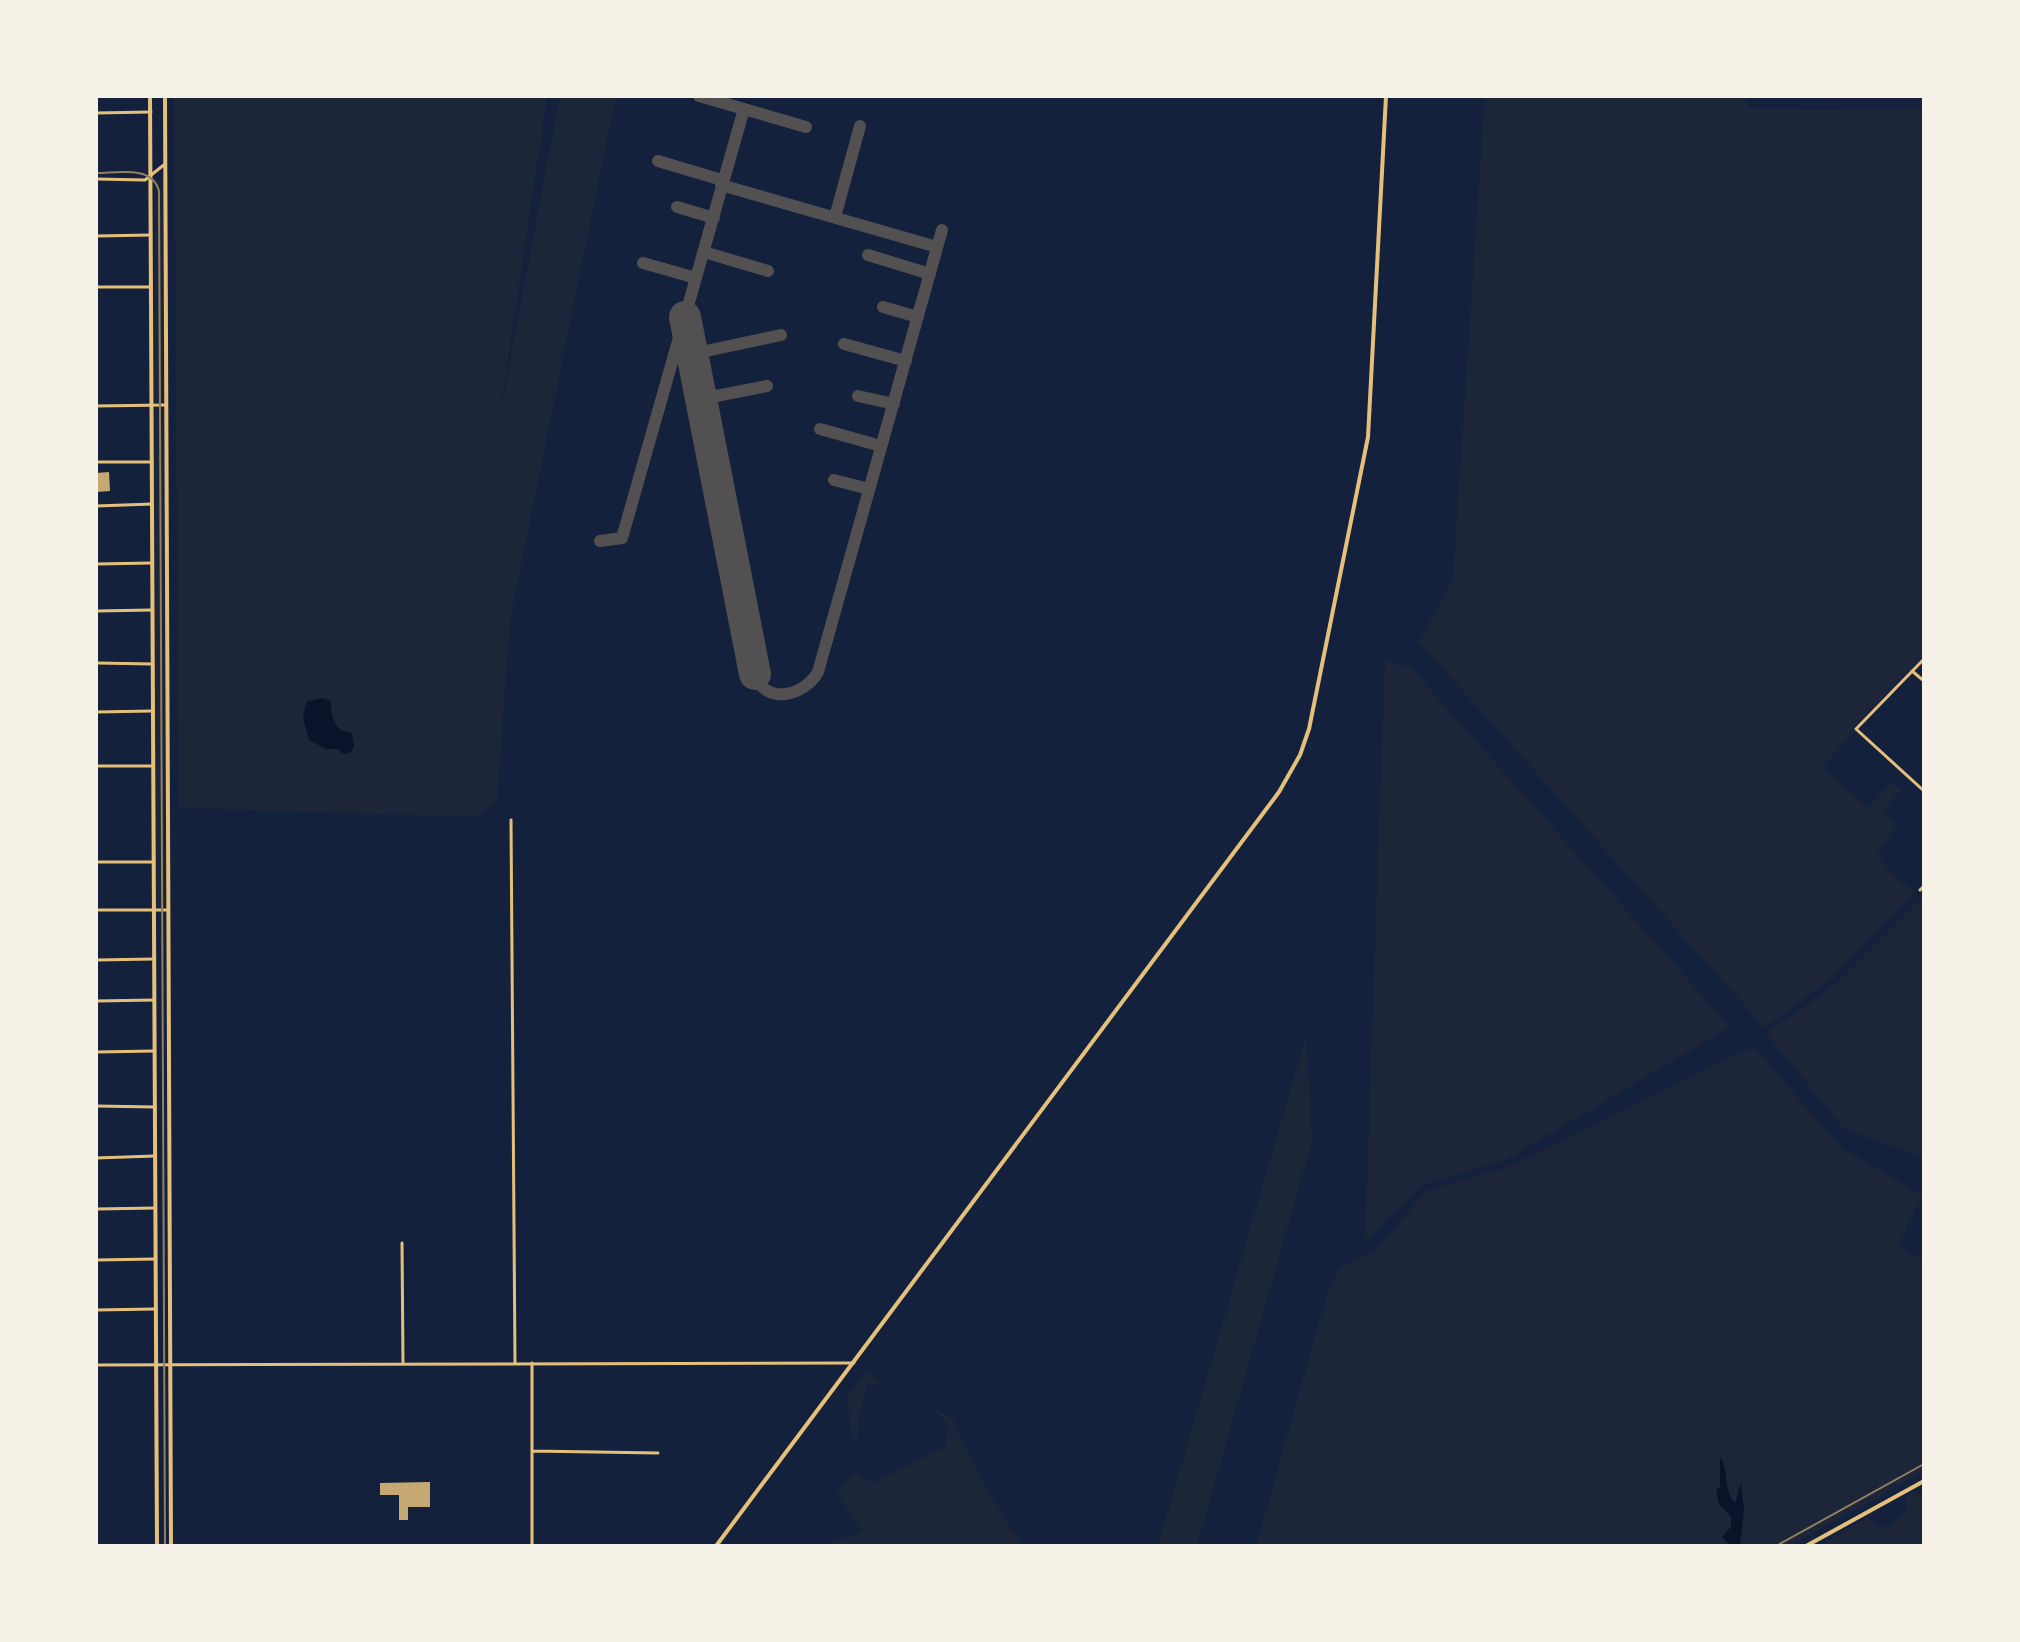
<svg xmlns="http://www.w3.org/2000/svg" width="2020" height="1642" font-family="'Roboto Condensed',sans-serif">
<style>
.green{fill:#1d2539}
.water{fill:#0b132b}
.lines{fill:none;stroke-linecap:round;stroke-linejoin:round}
.taxiway{stroke:#525050;stroke-width:12}
.runway{stroke:#525050;stroke-width:32}
.building{fill:#c6a872}
.minor{stroke:#e5c07b;stroke-width:3}
.tertiary{stroke:#e5c07b;stroke-width:3}
.secondary{stroke:#e5c07b;stroke-width:4}
.tram{stroke:#918062;stroke-width:2}
.rail{stroke:#918062;stroke-width:2}
</style>
<rect width="100%" height="100%" fill="#14213d"/>
<path class="green" d="M174 96H547L499 420 560 96H616L510 619 497 801 477 817 179 808Z
M1485 96H1744L1749 108 1924 109V655L1853 728 1854 732 1822 767 1868 808 1891 783 1901 790 1883 811 1898 824 1877 855 1897 879 1915 891 1833 977 1765 1028 1419 642 1453 579Z
M155 180H164L163 403H154Z
M154 409H164L165 908 155 909Z
M1385 660 1411 668 1730 1027 1506 1160 1423 1185 1365 1241Z
M1924 896V1157L1844 1129 1766 1033 1835 985Z
M1306 1036 1312 1141 1197 1546H1158Z
M1754 1046 1839 1146 1922 1195 1898 1246 1924 1261V1472L1789 1546H1256L1327 1294 1341 1266 1374 1252 1426 1191 1507 1167Z
M866 1372 881 1381 877 1385 869 1381 860 1410 857 1445 851 1431 847 1397Z
M930 1406 952 1418 988 1491 1022 1546H820L862 1532 837 1493 854 1473 872 1483 946 1447 949 1424Z
M1916 1492 1924 1497V1546H1818L1868 1517 1878 1528 1891 1525 1908 1511 1905 1496Z"/>
<path class="water" d="M323 698 330 701C333 717 332 731 352 733L354 746 351 752 342 754 339 749H326L309 740 303 718 306 702Z
M1720 1457C1730 1472 1723 1491 1735 1503L1741 1483 1744 1509 1740 1546H1730L1722 1537 1731 1527V1517L1719 1504 1716 1491 1720 1486Z"/>
<g class="lines">
<path class="taxiway" d="M699 96 806 127
M658 161 722 180
M721 185 937 247
M677 207 714 218
M835 217 860 126
M704 252 768 271
M868 255 930 274
M643 263 696 278
M883 307 918 317
M844 344 906 361
M692 354 781 335
M858 396 894 404
M701 399 767 386
M820 429 881 446
M834 480 869 489
M600 541 622 538 744 109
M755 674C766 707 805 695 818 672L942 230"/>
<path class="runway" d="M685 317 755 674"/>
</g>
<path class="building" d="M109 472 110 491 96 492V473Z
M430 1482V1507H408V1520H399V1495H380V1483Z"/>
<g class="lines">
<path class="minor" d="M96 113 151 112
M96 236 151 235
M96 287H151
M96 406 166 405
M96 462H152
M96 506 152 504
M96 564 152 563
M96 611 152 610
M1924 659 1856 729 1924 791
M96 663 153 664
M1912 671 1924 681
M96 712 152 711
M96 766H152
M511 820 515 1363
M96 862H154
M1920 890 1924 886
M96 960 154 959
M96 1001 154 1000
M96 1052 154 1051
M96 1106 155 1107
M96 1158 155 1156
M96 1209 155 1208
M402 1243 403 1362
M96 1260 155 1259
M96 1310 155 1309
M532 1451 658 1453
M532 1546V1363"/>
<path class="tertiary" d="M96 179 145 180 165 164
M96 910H168
M96 1365 854 1363"/>
<path class="secondary" d="M150 96 157 1546
M165 96 171 1546
M716 1546 1279 792 1300 755 1309 729 1368 437 1386 96
M1806 1546 1924 1481"/>
<path class="tram" d="M96 173C118 173 152 165 159 191L165 1546"/>
<path class="rail" d="M1776 1546 1924 1464"/>
</g>
<rect width="2020" height="1642" fill="none" stroke="#f6f1e7" stroke-width="196"/>
</svg>
